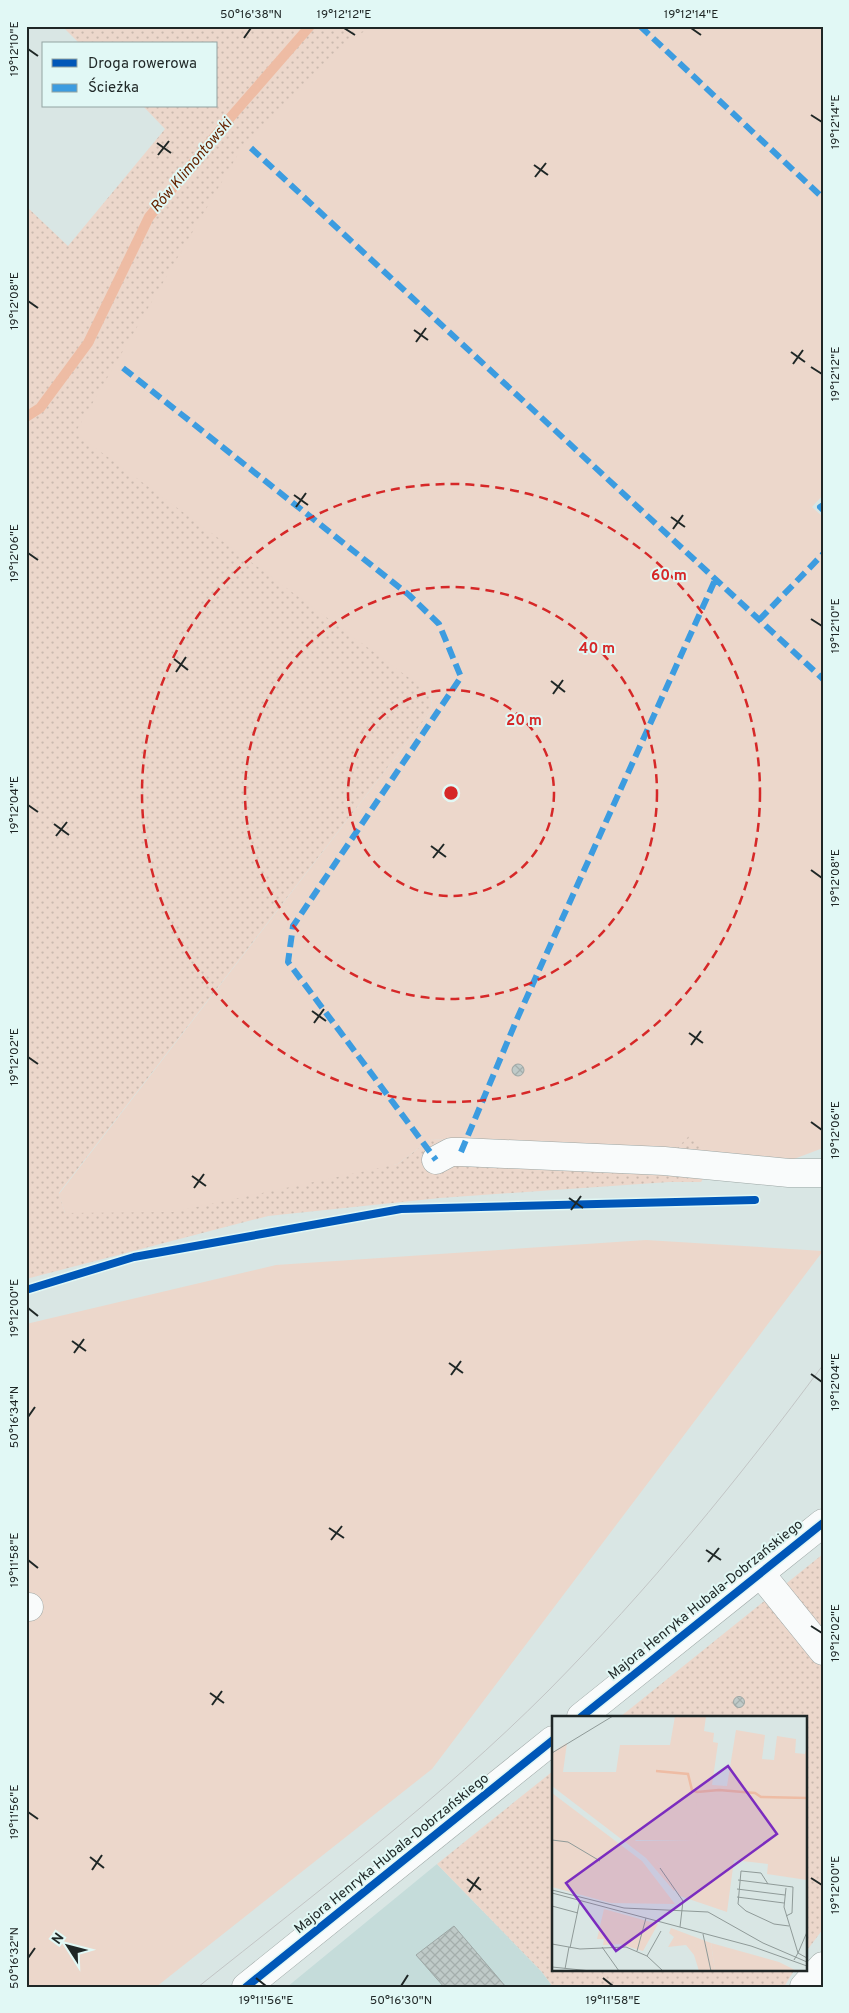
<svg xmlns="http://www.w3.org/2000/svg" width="849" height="2013" font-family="Overpass,sans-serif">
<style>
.built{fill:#c5dcda}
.grass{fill:url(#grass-dots)}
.green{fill:#ecd7cb}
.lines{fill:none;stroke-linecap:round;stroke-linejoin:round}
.stream{stroke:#eebca4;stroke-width:10}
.building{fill:url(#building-cross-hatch);stroke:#9da7a5}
.minor-casing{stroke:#9ca6a4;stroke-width:29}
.minor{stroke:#f9fbfb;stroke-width:28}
.tram{stroke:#c2c5c5;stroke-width:1}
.quiet{stroke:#3c9ce0;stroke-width:6;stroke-dasharray:12 6;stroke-linecap:butt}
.cycleway-casing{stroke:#e1f8f5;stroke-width:11}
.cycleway{stroke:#0057b8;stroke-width:8}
.ticks{fill:none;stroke:#1f2726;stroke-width:2}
.ring{fill:none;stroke:#d62828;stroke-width:2.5;stroke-dasharray:9 6}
.labels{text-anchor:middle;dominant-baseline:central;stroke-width:4;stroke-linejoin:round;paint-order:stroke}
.street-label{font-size:14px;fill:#1f2726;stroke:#e1f8f5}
.water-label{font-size:15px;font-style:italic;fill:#652300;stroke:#e1f8f5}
.inset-river{fill:none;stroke:#eebca4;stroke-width:2.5}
.inset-road{fill:none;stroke:#8f9a98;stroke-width:1}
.view{fill:#7b2cbf;fill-opacity:0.15;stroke:#7b2cbf;stroke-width:2.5}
.inset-edge{fill:none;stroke:#1f2726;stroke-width:2.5}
.centre{fill:#d62828;stroke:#e1f8f5;stroke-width:2.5}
.ring-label{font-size:15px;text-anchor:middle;font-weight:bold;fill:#d62828;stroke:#e1f8f5;stroke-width:4;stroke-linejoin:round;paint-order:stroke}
.neatline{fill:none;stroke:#1f2726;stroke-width:2}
.ticks-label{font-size:12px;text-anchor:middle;fill:#1f2726}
</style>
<defs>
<pattern id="grass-dots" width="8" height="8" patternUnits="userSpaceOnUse" patternTransform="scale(1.25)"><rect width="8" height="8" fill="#ecd7cb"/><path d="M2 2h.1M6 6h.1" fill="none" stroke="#cab9ae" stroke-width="1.8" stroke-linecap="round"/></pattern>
<pattern id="building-cross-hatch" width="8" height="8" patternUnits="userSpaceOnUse" patternTransform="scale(1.25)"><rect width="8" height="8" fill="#bfcac8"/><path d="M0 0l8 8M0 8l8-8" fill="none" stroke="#a4aeac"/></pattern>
</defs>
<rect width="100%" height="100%" fill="#d9e6e4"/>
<path class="built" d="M437 1864 542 1972 553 1987H287Z"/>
<path class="grass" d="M62 26H372L432 710 59 1193 65 1213 398 1164 430 1139 675 1150 689 1135 717 1157 701 1182H669L440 1198 268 1216 26 1279V206L68 246 165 129 143 106H216V44H80Z
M823 1554V1929L805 1953V1717H620Z
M553 1771V1969H795L784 1987H553L542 1972 437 1864Z"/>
<path class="green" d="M372 26H823V495L812 507 823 517V1148L786 1162 717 1157 689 1136 675 1150 430 1139 398 1164 173 1212 65 1213 59 1194 432 710 431 694 75 433 244 144 338 49Z
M646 1240 823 1251 432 1769 156 1987H26V1324L276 1265Z"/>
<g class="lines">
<path class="stream" d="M26 417 40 408 88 343 149 217 229 119 310 26"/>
</g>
<path class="building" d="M512 1070a6 6 0 1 1 12 0a6 6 0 1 1-12 0Z
M733.5 1702a5.5 5.5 0 1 1 11 0a5.5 5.5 0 1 1-11 0Z
M454 1926 506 1987H444L416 1955Z"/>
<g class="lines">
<g class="minor-casing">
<path id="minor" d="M436 1160 451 1152H461L664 1161 789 1173H823
M760 1573 823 1651
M26 1607H29
M581 1717 823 1523
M246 1987 553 1740
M804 1987 823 1966"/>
</g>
<use href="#minor" class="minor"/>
<path class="tram" d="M198 1987C317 1892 440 1799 548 1691 648 1590 738 1480 823 1365"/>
<path class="quiet" d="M640 26 823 198
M251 148 823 679
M123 368 409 595 439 624 461 677 293 926 288 962 436 1160
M823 505 820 507 823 510
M759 620 823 554
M461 1152 517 1019 715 580"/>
<g class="cycleway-casing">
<path id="cycleway" d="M26 1290 134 1257 401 1209 755 1200
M581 1717 823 1523
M246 1987 553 1740"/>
</g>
<use href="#cycleway" class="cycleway"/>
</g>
<path class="ticks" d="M344 28 355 35M691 28 701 35M244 38 251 28M28 49 38 56M811 115 822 122M157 143 171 153M158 155 169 141M534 165 548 175M535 177 546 163M28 301 38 308M414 330 428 340M416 342 426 328M791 352 805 362M793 364 803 350M811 367 822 374M294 495 308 505M296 507 306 493M671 517 685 527M673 529 683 515M28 553 38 560M811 619 822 626M174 659 188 670M176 672 186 657M551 681 565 692M553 694 563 680M28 805 38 812M54 824 69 835M56 836 67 822M431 846 446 857M433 858 444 844M811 870 822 878M312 1011 326 1021M314 1023 324 1009M689 1033 703 1043M691 1045 701 1031M28 1057 38 1064M811 1122 822 1130M192 1176 206 1186M194 1188 204 1174M569 1198 583 1208M571 1210 581 1196M28 1308 38 1316M72 1341 86 1351M74 1353 84 1339M449 1363 463 1373M811 1374 822 1382M451 1375 461 1361M28 1417 35 1407M329 1528 344 1538M331 1540 342 1526M706 1550 721 1560M28 1560 38 1568M708 1562 719 1548M811 1626 822 1633M210 1693 224 1703M212 1705 222 1691M28 1812 38 1819M90 1857 104 1868M92 1870 102 1855M811 1878 822 1885M467 1879 481 1890M469 1892 479 1877M28 1958 35 1948M256 1978 266 1986M603 1978 613 1986M401 1986 408 1975"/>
<g class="ring">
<circle cx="451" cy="793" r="103"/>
<circle cx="451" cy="793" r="206"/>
<circle cx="451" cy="793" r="309"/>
</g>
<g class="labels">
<g class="street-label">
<text transform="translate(706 1600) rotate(-39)">Majora Henryka Hubala-Dobrzańskiego</text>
<text transform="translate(392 1854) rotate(-39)">Majora Henryka Hubala-Dobrzańskiego</text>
</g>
<g class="water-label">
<text transform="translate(192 166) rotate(-50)">Rów Klimontowski</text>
</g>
</g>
<g transform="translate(552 1716)">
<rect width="255" height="255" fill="#d9e6e4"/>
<path d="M123 0H154L152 15 162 17 161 26 166 27 160 69 175 70 184 14 213 19 210 43 222 44 225 20 244 23 243 37 253 38 255 30V84L191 79 144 125 83 124 109 150 125 171 122 175 94 142 0 70V36L15 27 11 56H64L68 29H118ZM52 193 106 208 91 235 68 228 51 229 52 223H45ZM119 212 159 227 163 255H147L142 239 134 229 116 231 122 221 117 217Z" fill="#ecd7cb"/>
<path d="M0 77 90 145 123 188 59 187 0 171ZM178 77 255 84V164L215 158 216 148 182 144 175 196 128 180 109 150 82 125H144L145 81ZM159 227 227 246 245 255H163Z" fill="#ecd7cb"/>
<path class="inset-river" d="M104 55 136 58 140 74 145 76 167 74 203 77 209 81 255 82"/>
<path class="inset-road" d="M0 37 61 0M0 124 16 126 48 145M108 152 131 185 128 211M186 164 241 171 240 197 234 200M216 168 209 157 189 155 186 188 194 195 222 208 237 210M234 172 232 191 246 237 255 216M185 173 233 179M0 174 72 192 156 196 211 227 255 246M0 177 199 230 255 250M185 181 232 187M0 190 26 197M151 218 159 255M0 228 28 233 74 231 95 240 111 255M50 231 67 255M18 232 28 184M85 235 94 202M95 240 109 215M242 244 246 237 255 242M0 251 39 255M13 253 17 231"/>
<path class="view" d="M176 50 225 118 64 235 14 167Z"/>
<rect width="255" height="255" class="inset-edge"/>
</g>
<circle cx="451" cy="793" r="8" class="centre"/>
<g class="ring-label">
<text x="669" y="580">60 m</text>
<text x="597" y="653">40 m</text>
<text x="524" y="725">20 m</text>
</g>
<rect width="849" height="2013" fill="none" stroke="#e1f8f5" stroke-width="55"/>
<rect x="42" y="42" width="175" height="65" fill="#e1f8f5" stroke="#93a4a2"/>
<rect x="52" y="59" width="25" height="8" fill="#0057b8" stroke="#93a4a2"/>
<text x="88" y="68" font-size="15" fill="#1f2726">Droga rowerowa</text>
<rect x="52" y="84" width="25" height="8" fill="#3c9ce0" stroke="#93a4a2"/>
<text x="88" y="92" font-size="15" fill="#1f2726">Ścieżka</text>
<g transform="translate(68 1946) rotate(306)" stroke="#e1f8f5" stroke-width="4" paint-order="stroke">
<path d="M0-4L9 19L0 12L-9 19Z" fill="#1f2726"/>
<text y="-8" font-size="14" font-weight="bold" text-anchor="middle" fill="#1f2726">N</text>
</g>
<rect x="28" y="28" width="794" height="1958" class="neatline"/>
<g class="ticks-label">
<text x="251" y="18">50°16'38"N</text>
<text x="344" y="18">19°12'12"E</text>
<text x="691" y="18">19°12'14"E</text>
<text transform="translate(14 49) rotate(-90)" y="4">19°12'10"E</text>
<text transform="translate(835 122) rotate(-90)" y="4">19°12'14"E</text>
<text transform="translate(14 301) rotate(-90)" y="4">19°12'08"E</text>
<text transform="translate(835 374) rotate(-90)" y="4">19°12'12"E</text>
<text transform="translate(14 553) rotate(-90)" y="4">19°12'06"E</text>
<text transform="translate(835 626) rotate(-90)" y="4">19°12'10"E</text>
<text transform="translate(14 805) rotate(-90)" y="4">19°12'04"E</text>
<text transform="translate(835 878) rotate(-90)" y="4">19°12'08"E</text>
<text transform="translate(14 1057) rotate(-90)" y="4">19°12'02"E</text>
<text transform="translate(835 1130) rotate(-90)" y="4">19°12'06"E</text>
<text transform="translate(14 1308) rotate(-90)" y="4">19°12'00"E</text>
<text transform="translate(835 1382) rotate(-90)" y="4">19°12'04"E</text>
<text transform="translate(14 1417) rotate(-90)" y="4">50°16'34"N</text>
<text transform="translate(14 1560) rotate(-90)" y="4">19°11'58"E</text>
<text transform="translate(835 1633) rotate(-90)" y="4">19°12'02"E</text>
<text transform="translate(14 1812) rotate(-90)" y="4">19°11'56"E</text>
<text transform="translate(835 1885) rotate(-90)" y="4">19°12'00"E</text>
<text transform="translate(14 1958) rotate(-90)" y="4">50°16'32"N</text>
<text x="266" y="2004">19°11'56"E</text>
<text x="401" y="2004">50°16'30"N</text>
<text x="613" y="2004">19°11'58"E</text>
</g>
</svg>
